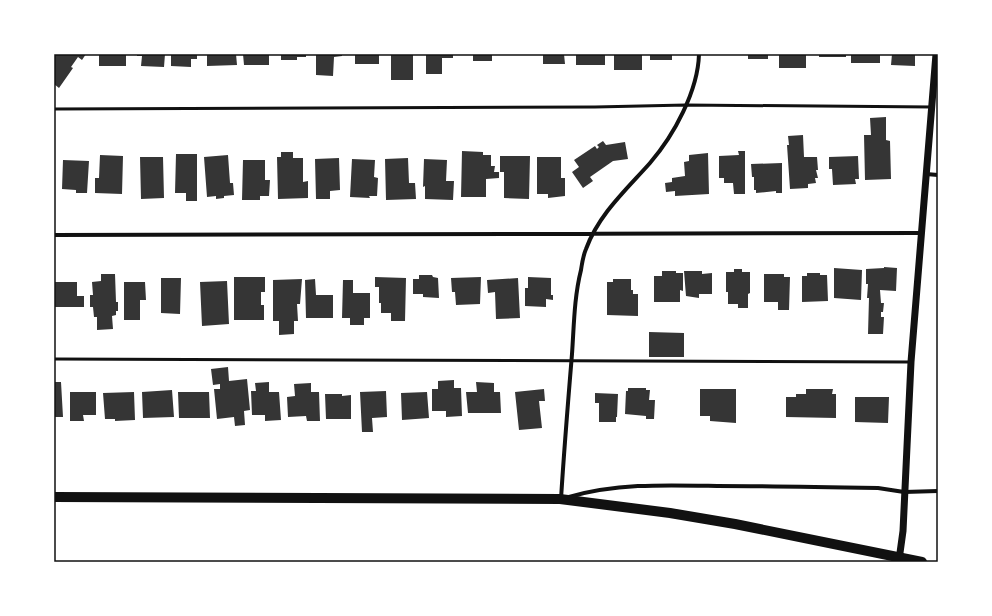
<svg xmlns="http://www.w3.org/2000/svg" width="992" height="616" font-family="Helvetica,sans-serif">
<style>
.building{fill:#353535}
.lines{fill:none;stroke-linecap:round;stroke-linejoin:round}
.service{stroke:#111;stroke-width:3}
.minor{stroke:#111;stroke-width:4}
.tertiary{stroke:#111;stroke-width:7}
.primary{stroke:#111;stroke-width:10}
.neatline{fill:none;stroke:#111;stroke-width:1.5}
</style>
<rect width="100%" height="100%" fill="#fff"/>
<path class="building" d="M54 54H86L82 60 78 57 71 67 73 68 59 88 54 84Z
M99 54H126V66H99Z
M137 54H165L164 67 141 66 142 56H137Z
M171 54H197V59H191V67L171 66Z
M207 54H236L237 65 207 66Z
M243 54H269V65H244Z
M281 54H306V57H297V60H281Z
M316 54H342V56L334 57 333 76 316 75Z
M355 54H379V64H355Z
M391 54H413V80H391Z
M426 54H453V58H442V74H426Z
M473 54H492V61H473Z
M543 54H564L565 64H543Z
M576 54H605V65H576Z
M614 54H642V70H614Z
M650 54H672V60H650Z
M748 54H768V59H748Z
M782 54H806V68H779V55H782Z
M819 54H846V57H819Z
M851 54H880V63H851Z
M892 54H915V66L891 65Z
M886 117V140L890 141 891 179 865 180 864 135H871L870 118Z
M803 135 804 157H817L818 170H816L818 178H815L816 183 808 184V188L790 189 787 145H789L788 136Z
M603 141 606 145 625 142 628 159 613 161 590 177 593 181 583 188 572 172 579 167 574 160 595 146 597 149 599 147 597 145Z
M462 151 483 152V155H491V166H495L494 172H499V178L486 179V197H461Z
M738 151H745V194H734L733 183H724V178H719V156L739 155Z
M281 152H293V158H303V182L308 181V198L278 199 277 157H281Z
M708 153 709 194 675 196V191L666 192 665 183 672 182V178L685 176 684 162 689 161V155Z
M176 154H197V201H186V193H175Z
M100 155 123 156 122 194 95 193V178H99Z
M228 155 230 183H233L234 195 224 196V198L216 199V196L207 197 204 157Z
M500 156H530L529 199 504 198V172H500Z
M858 156 859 179H855L856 184 833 185 832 169H829V157Z
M140 157H163L164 198 141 199Z
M537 157H561V178H565V196L548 198V194H537Z
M339 158 340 190 330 191V199H316L315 159Z
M408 158 409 183H415L416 199 386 200 385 159Z
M352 159 375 160 374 177 378 178 377 196H369L370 198 350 197Z
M424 159 447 160 446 181H454L453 200 425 199V186L423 187Z
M63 160 89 161 87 193H76V190L62 189Z
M243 160H265V180H270L269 196H260V200H242Z
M782 163V193H776V191L756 193V190H754V177H752L751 164Z
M884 267 897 268 896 291 880 290 881 303H884L883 312H881V317H884L883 334H868L869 298H867L868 284H866V269L884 268Z
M834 268 862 270 861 300 834 298Z
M734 269H742V272H750V293L748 294V308H738V304H728V292H726V272H734Z
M662 271H676V273H683V291L680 290V302H654V276H662Z
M684 271H702V274L712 273V294H699V298L686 296Z
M807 273H820V275H827L828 301 802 302V276H807Z
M101 274H115L116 302H118V311H116V315L112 316 113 329 97 330V317H94L93 307H90V295H93L92 282 101 281Z
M764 274H784V277H790L789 310H778V302H764Z
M419 275H432L433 277 438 278 439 298 423 297V294H413V279H419Z
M234 277H265V292H261V305H264V320H234Z
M375 277 406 278 405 321H391V313H381V303H379V287H375Z
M481 277 480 304 456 305 455 292H452L451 278Z
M528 277 551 278V295H553V300L546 299V307L525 306V288H528Z
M161 278H181L180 314 161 313Z
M518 278 520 318 496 319 495 292 488 293 487 280Z
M302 279 300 304H297L298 321H294V334L279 335V321H273V280Z
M315 279 316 295H333V318H306L305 280Z
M613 279H631V290H633V294H638V316L607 315V282H613Z
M343 280H353V293H370V318H364V325H350V318H342Z
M227 281 229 324 202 326 200 282Z
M54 282H77V296H84V307H54Z
M124 282H145L146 300H140V320H124Z
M649 332 684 333V357H649Z
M228 367 229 381 247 379 250 410 244 411 245 425 235 426 234 417 217 419 214 389H220V384L213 385 211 369Z
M454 380V388H461L462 416 446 417V411H432V389H438V381Z
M54 382H61L63 417H54Z
M269 382V392H279L281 420 265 421V415H252L251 391H256L255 383Z
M476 382 494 383V392H500L501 413H468L466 392H477Z
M311 383V392H319L320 421H307L306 416 288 417 287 397 295 396 294 384Z
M628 388H646V390H650L649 400H655L654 419H646V416L625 414 626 391H628Z
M544 389 545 401H539L542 428 519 430 515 392Z
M700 389H736V423L710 421V416H700Z
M806 389H833L832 394H836V418L786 417V397H796V394H806Z
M172 390 174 417 143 418 142 392Z
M386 391 387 417 372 418 373 432H362L360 392Z
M70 392H96V415H83L84 421H70Z
M134 392 135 420 115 421V419H105L103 393Z
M178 392H209L210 418H179Z
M427 392 429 418 402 420 401 393Z
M595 393 618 394 617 417H616V422H599V403H595Z
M325 394H342V396L351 395V419H326Z
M855 397H889L888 423 855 422Z"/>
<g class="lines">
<path class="service" d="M54 109 595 107 686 105 932 107
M54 359 910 362"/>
<path class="minor" d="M926 174 938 175
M54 235 921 233
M569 497C617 483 667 485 717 486 771 486 825 487 878 488L904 492 938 491
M561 499C564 451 568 402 572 354 574 326 574 298 581 270 582 263 583 256 586 249 599 214 626 190 650 163 674 135 698 91 699 54"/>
<path class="tertiary" d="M899 560 903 531 911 362 936 54"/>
<path class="primary" d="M54 497 560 499 670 513 735 524 922 562"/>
</g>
<rect width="992" height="616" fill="none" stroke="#ffffff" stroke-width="110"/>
<rect x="55" y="55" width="882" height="506" class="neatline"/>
</svg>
